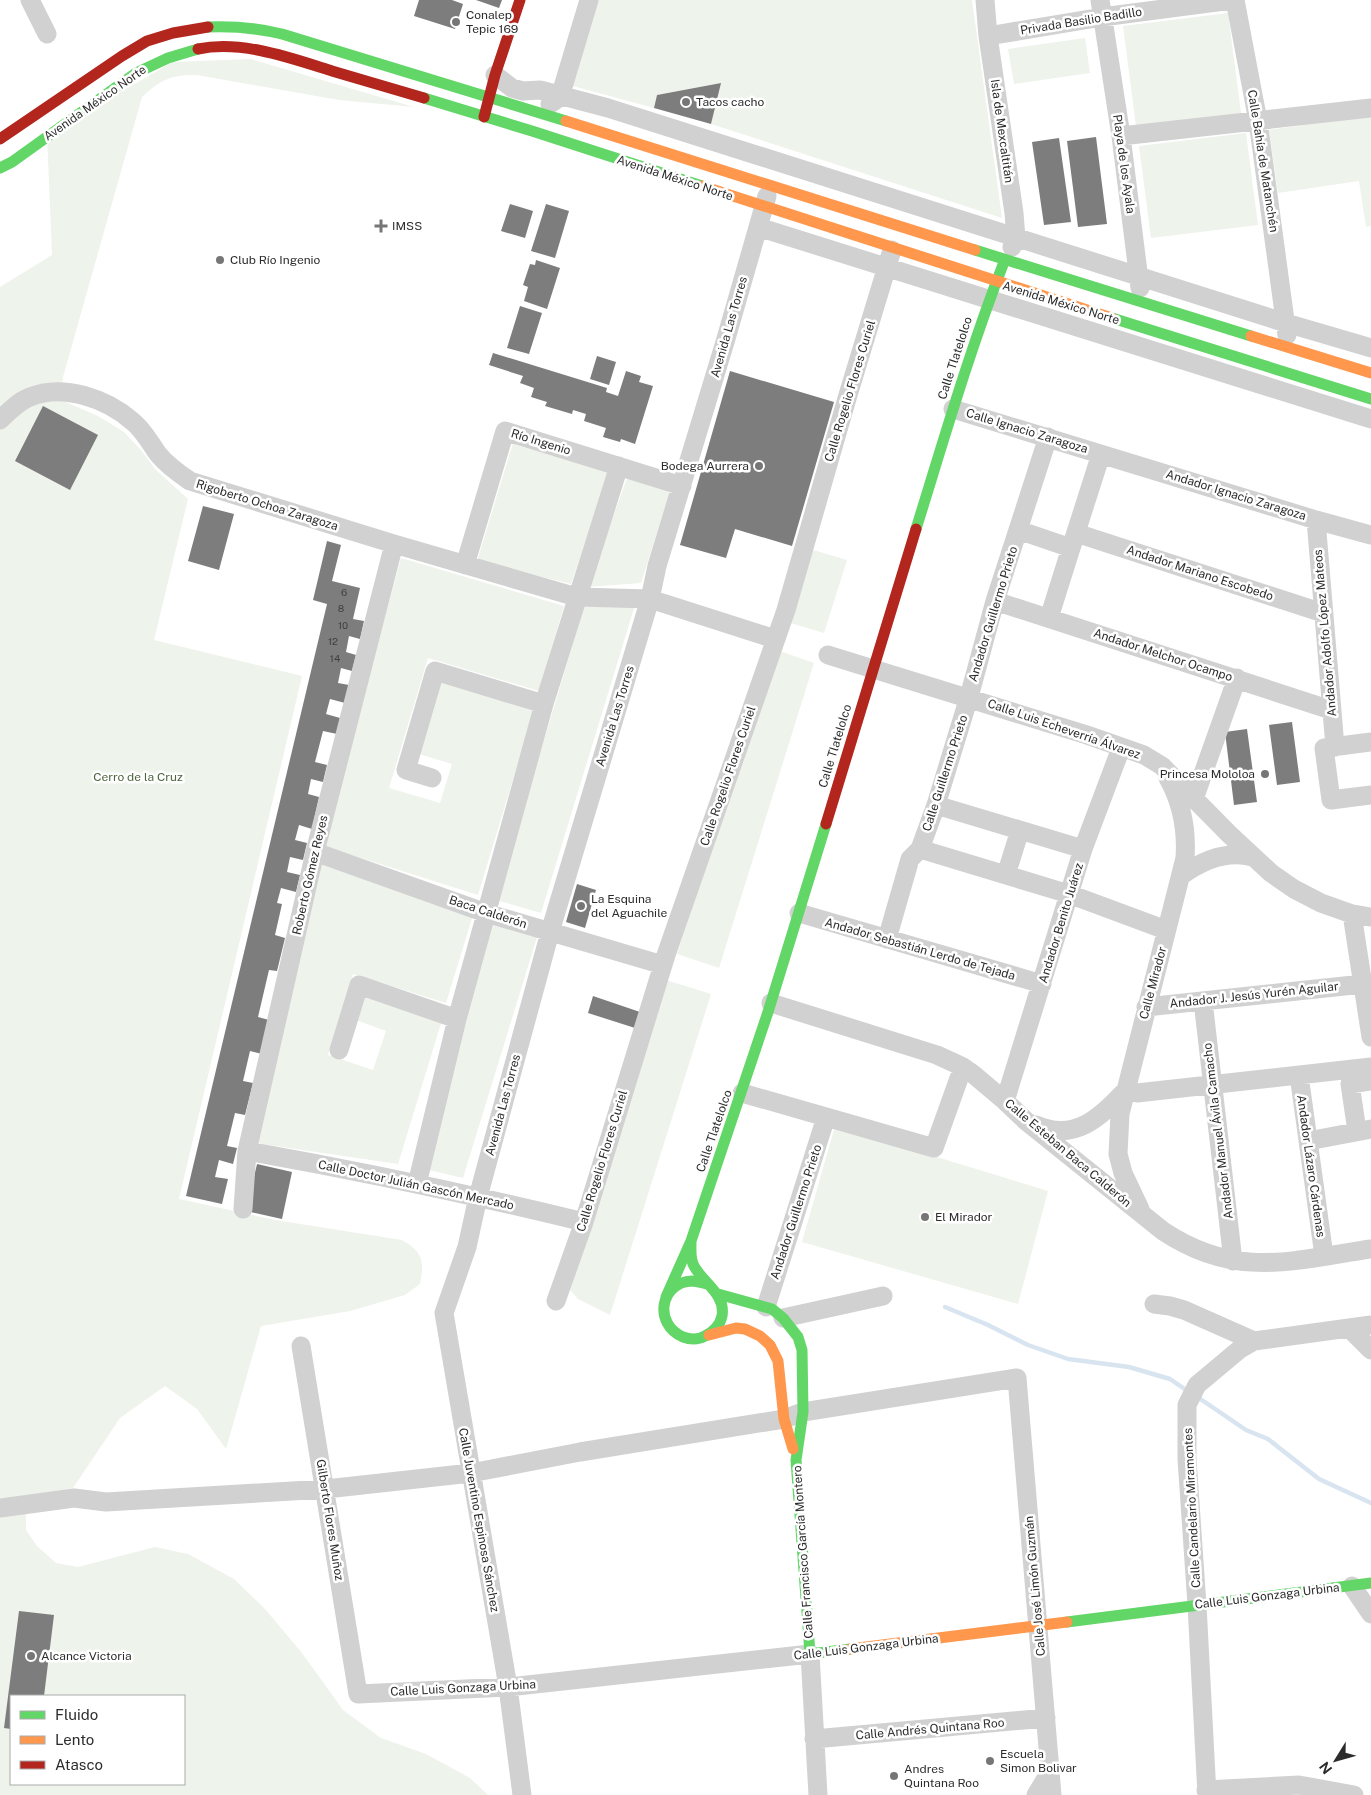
<svg xmlns="http://www.w3.org/2000/svg" width="1371" height="1795" font-family="'Public Sans',sans-serif">
<style>
.green{fill:#eef3eb;fill-rule:evenodd}
.lines{fill:none;stroke-linecap:round;stroke-linejoin:round}
.stream{stroke:#d8e4ef;stroke-width:4.5}
.building{fill:#7d7d7d}
.street{stroke:#d1d1d1;stroke-width:19}
.fast{stroke:#63d668;stroke-width:11}
.slow{stroke:#ff974d;stroke-width:11}
.jam{stroke:#b3261e;stroke-width:11}
.poi-dot{fill:#767676;stroke:#fff;stroke-width:2}
.labels{text-anchor:middle;dominant-baseline:central;stroke-width:5;stroke-linejoin:round;paint-order:stroke}
.number-label{font-size:10px;fill:#404040}
.poi-label{font-size:12px;fill:#2c2c2c;stroke:#fff;text-anchor:start}
.street-label{font-size:12px;fill:#2c2c2c;stroke:#fff}
.park-label{font-size:12px;fill:#4d643d;stroke:#fff}
</style>
<rect width="100%" height="100%" fill="#fff"/>
<path class="green" d="M584 0H972L1002 218 711 124 720 83 657 95 654 108 558 82Z
M1228 13 1241 113 1136 126 1123 26Z
M1085 38 1090 73 1014 84 1008 49Z
M251 59 414 107 339 100 197 75C172 74 160 80 142 97L63 377 61 400 98 416 124 432 141 450 155 469 188 499 154 640 302 676 179 1199 275 1220 402 1240C422 1251 425 1261 420 1284L405 1295 350 1311 261 1326 226 1449 197 1409 165 1386 120 1418 73 1488 26 1496V1530L37 1546 56 1563 78 1567 155 1547 188 1554 234 1579 265 1609 302 1653 343 1710 381 1738 426 1754 470 1778 488 1795H0V287L52 255 47 134 173 62ZM11 1696H184V1784H11Z
M1371 116V226L1366 227 1359 181 1278 193 1269 130Z
M1246 133 1258 225 1151 238 1139 146Z
M513 443 609 472 571 584 477 561Z
M627 478 670 492 641 583 588 587Z
M810 549 847 560 824 633 787 622Z
M401 558 564 606 539 691 428 658 389 788 440 803 452 764 416 753 440 680 534 710 478 895 323 846Z
M635 605 541 913 496 900 584 607Z
M777 650 814 663 719 968 677 954Z
M320 864 473 915 446 1003 353 974 328 1055 373 1070 386 1031 356 1020 363 995 442 1020 398 1164 255 1143Z
M490 921 537 937 463 1178 416 1167Z
M666 980 711 994 610 1315 578 1299 570 1290Z
M835 1126 1048 1191 1018 1304 802 1242Z"/>
<g class="lines">
<path class="stream" d="M945 1307 988 1325 1028 1345 1068 1359 1129 1367 1170 1379 1189 1392
M1196 1396 1246 1430 1268 1439 1319 1479 1371 1503"/>
</g>
<path class="building" d="M419 0H452L463 4 455 29 414 16Z
M476 0H502L499 8Z
M721 83 711 124 654 108 657 95Z
M1096 137 1107 224 1078 227 1067 141Z
M1059 138 1071 222 1044 225 1032 142Z
M510 204 533 211 525 238 501 231Z
M546 204 569 211 555 258 531 251Z
M536 260 560 268 547 309 524 301 528 287 523 285 530 264 535 265Z
M520 306 542 313 529 354 507 348Z
M493 353 607 388 606 392 618 396 626 371 641 376 639 382 653 386 635 444 621 439 620 442 603 437 606 428 584 421 586 414 573 410 572 414 545 406 547 402 531 397 534 388 520 383 523 376 489 365Z
M597 356 616 362 609 385 590 379Z
M730 371 834 402 792 546 735 529 726 558 680 545Z
M43 406 98 435 70 490 15 461Z
M203 506 234 514 219 570 188 561Z
M327 541 341 545 332 581 360 588 353 619 364 621 360 639 349 636 346 652 356 655 352 671 341 668 338 683 349 685 345 703 330 699 326 714 340 718 337 734 323 731 315 762 327 765 323 782 311 779 308 794 319 797 312 829 299 825 295 840 307 843 303 860 290 857 287 872 300 875 296 892 281 888 277 903 282 904 275 935 285 938 277 971 269 970 258 1017 269 1020 262 1054 250 1051 243 1081 253 1083 245 1115 235 1113 227 1146 237 1148 233 1164 219 1160 215 1177 228 1179 222 1204 186 1196 327 604 313 600Z
M1292 722 1300 782 1277 785 1269 725Z
M1247 729 1257 802 1234 805 1225 732Z
M577 884 596 890 585 928 566 922Z
M593 996 640 1012 635 1028 588 1013Z
M257 1164 292 1172 282 1219 246 1211Z
M19 1611 54 1615 44 1696H11V1729L4 1728Z"/>
<g class="lines">
<path class="street" d="M30 0 47 34
M985 0 988 36 1014 213 1016 238 1012 247
M1100 0 1121 136 1140 288
M1235 0 1258 121 1287 335
M988 36 1102 17 1232 0
M495 75 512 88 523 91 540 90 608 108 1286 323 1371 348
M550 104 560 97 589 0
M1121 136 1371 108
M758 227 1371 419
M953 409 1316 520 1371 535
M0 420C8 412 19 401 30 397 63 383 107 399 132 421 143 429 150 443 158 454 167 465 178 473 190 481L394 544 577 597 650 599 775 639
M1048 437 1018 530 1071 548 1101 454
M1316 520 1335 747
M1076 533 1323 613
M465 565 505 431 682 486
M995 601 1331 710
M1049 618 1071 548
M828 655 1087 735 1144 755 1162 766 1229 834 1271 873 1294 889 1321 903 1352 914 1371 917
M1371 742 1324 748 1331 800 1371 795
M432 778 406 770 435 671 544 704
M1194 799 1237 678
M936 805 1083 849
M920 849 1069 894 1166 930
M315 852 486 913 663 965
M1006 875 1020 830
M1182 875C1203 860 1228 850 1253 857
M799 913 1042 984
M1352 914 1371 1037
M887 939 910 859 920 849 936 805 969 697 995 601 1018 530
M1203 1001 1233 1261
M771 1003 937 1055 963 1067 973 1074 1005 1101 1026 1121 1163 1231C1235 1279 1291 1261 1371 1249
M1146 1007 1363 984
M339 1050 359 985 457 1019
M1299 1075 1324 1256
M1125 1091 1137 1093 1371 1067
M742 1093 934 1148 963 1067
M1005 1101 1083 849 1121 748
M1036 1125C1075 1142 1099 1118 1125 1091
M1357 1131 1350 1084 1371 1081
M1308 1141 1371 1129
M247 1151C360 1171 473 1195 584 1222
M417 1184 457 1019 544 704 619 466
M243 1209 247 1151 315 852 394 544
M1140 1209 1123 1173 1118 1154 1120 1114 1185 858C1187 829 1182 803 1168 778
M556 1301 584 1222 666 955 786 610 848 395 892 250
M1154 1304 1170 1306 1184 1310 1254 1341 1371 1325
M766 1307 826 1117
M783 1318 883 1296
M1349 1328 1371 1350
M301 1346 358 1694 508 1687 810 1654 818 1795
M0 1508 74 1498 106 1502 326 1489 471 1473 580 1452 784 1419 803 1412 1017 1378 1052 1795
M1352 1586 1371 1614
M814 1739 1046 1718
M1206 1790 1299 1785 1354 1795
M522 1795 508 1687 444 1313 467 1247 478 1197 550 932 650 599 657 566 725 342 767 196
M1036 1795 1050 1772
M1207 1795 1197 1605 1187 1459V1405L1197 1385 1240 1349 1254 1341"/>
<path class="fast" d="M208 27C234 26 257 28 282 34L566 121
M424 98 532 131 702 186
M0 168 12 162 136 73 168 58 198 49
M975 250 1251 336
M1112 318 1371 399
M916 529C944 439 970 349 1004 262
M691 1241C691 1249 690 1256 693 1264 701 1282 726 1293 722 1316 720 1325 713 1332 705 1336 698 1340 691 1340 683 1337 653 1324 660 1282 692 1281 697 1281 702 1283 707 1284
M718 1294 772 1309 783 1318 798 1337 802 1350 803 1412 796 1460 810 1654 850 1649
M666 1297 691 1241 768 1012 826 824
M1067 1622 1371 1583"/>
<path class="slow" d="M566 121 975 250
M702 186 1112 318
M1251 336 1371 373
M709 1335 736 1328 745 1329 760 1336 770 1345 778 1361 784 1419 793 1449
M850 1649 1067 1622"/>
<path class="jam" d="M198 49C242 40 291 58 332 71 363 80 393 89 424 98
M484 117 495 75 520 0
M0 139 122 56 147 41 173 33 208 27
M826 824 916 529"/>
</g>
<g class="poi-dot">
<circle cx="456" cy="22" r="5"/>
<circle cx="686" cy="102" r="5"/>
<path d="M378.5 218.5h5v5h5v5h-5v5h-5v-5h-5v-5h5z"/>
<circle cx="220" cy="260" r="5"/>
<circle cx="759" cy="466" r="5"/>
<circle cx="1265" cy="774" r="5"/>
<circle cx="581" cy="906" r="5"/>
<circle cx="925" cy="1217" r="5"/>
<circle cx="31" cy="1656" r="5"/>
<circle cx="990" cy="1761" r="5"/>
<circle cx="894" cy="1776" r="5"/>
</g>
<g class="labels">
<g class="number-label">
<text x="344" y="592">6</text>
<text x="341" y="608">8</text>
<text x="343" y="625">10</text>
<text x="333" y="641">12</text>
<text x="335" y="658">14</text>
</g>
<g class="poi-label">
<text x="466" y="15">Conalep<tspan x="466" dy="14">Tepic 169</tspan></text>
<text x="696" y="102">Tacos cacho</text>
<text x="392" y="226">IMSS</text>
<text x="230" y="260">Club Río Ingenio</text>
<text x="749" y="466" text-anchor="end">Bodega Aurrera</text>
<text x="1255" y="774" text-anchor="end">Princesa Mololoa</text>
<text x="591" y="899">La Esquina<tspan x="591" dy="14">del Aguachile</tspan></text>
<text x="935" y="1217">El Mirador</text>
<text x="41" y="1656">Alcance Victoria</text>
<text x="1000" y="1754">Escuela<tspan x="1000" dy="14">Simon Bolivar</tspan></text>
<text x="904" y="1769">Andres<tspan x="904" dy="14">Quintana Roo</tspan></text>
</g>
<g class="street-label">
<text transform="translate(1081 21) rotate(-9)">Privada Basilio Badillo</text>
<text transform="translate(95 103) rotate(-35)">Avenida México Norte</text>
<text transform="translate(1002 131) rotate(82)">Isla de Mexcaltitán</text>
<text transform="translate(1263 161) rotate(81)">Calle Bahía de Matanchén</text>
<text transform="translate(1124 164) rotate(82)">Playa de los Ayala</text>
<text transform="translate(675 178) rotate(18)">Avenida México Norte</text>
<text transform="translate(1061 303) rotate(17)">Avenida México Norte</text>
<text transform="translate(729 327) rotate(-74)">Avenida Las Torres</text>
<text transform="translate(955 358) rotate(-72)">Calle Tlatelolco</text>
<text transform="translate(850 391) rotate(-73)">Calle Rogelio Flores Curiel</text>
<text transform="translate(1027 431) rotate(17)">Calle Ignacio Zaragoza</text>
<text transform="translate(541 442) rotate(17)">Río Ingenio</text>
<text transform="translate(1236 495) rotate(17)">Andador Ignacio Zaragoza</text>
<text transform="translate(267 505) rotate(17)">Rigoberto Ochoa Zaragoza</text>
<text transform="translate(1200 573) rotate(18)">Andador Mariano Escobedo</text>
<text transform="translate(993 614) rotate(-73)">Andador Guillermo Prieto</text>
<text transform="translate(1325 633) rotate(-95)">Andador Adolfo López Mateos</text>
<text transform="translate(1163 655) rotate(18)">Andador Melchor Ocampo</text>
<text transform="translate(615 716) rotate(-73)">Avenida Las Torres</text>
<text transform="translate(1064 729) rotate(19)">Calle Luis Echeverría Álvarez</text>
<text transform="translate(835 746) rotate(-73)">Calle Tlatelolco</text>
<text transform="translate(945 773) rotate(-72)">Calle Guillermo Prieto</text>
<text transform="translate(728 776) rotate(-71)">Calle Rogelio Flores Curiel</text>
<text transform="translate(310 875) rotate(-77)">Roberto Gómez Reyes</text>
<text transform="translate(488 912) rotate(18)">Baca Calderón</text>
<text transform="translate(1061 923) rotate(-73)">Andador Benito Juárez</text>
<text transform="translate(920 949) rotate(16)">Andador Sebastián Lerdo de Tejada</text>
<text transform="translate(1153 983) rotate(-75)">Calle Mirador</text>
<text transform="translate(1254 995) rotate(-6)">Andador J. Jesús Yurén Aguilar</text>
<text transform="translate(503 1105) rotate(-75)">Avenida Las Torres</text>
<text transform="translate(714 1131) rotate(-71)">Calle Tlatelolco</text>
<text transform="translate(1218 1131) rotate(-97)">Andador Manuel Ávila Camacho</text>
<text transform="translate(1068 1153) rotate(40)">Calle Esteban Baca Calderón</text>
<text transform="translate(602 1161) rotate(-73)">Calle Rogelio Flores Curiel</text>
<text transform="translate(1311 1166) rotate(82)">Andador Lázaro Cárdenas</text>
<text transform="translate(416 1185) rotate(12)">Calle Doctor Julián Gascón Mercado</text>
<text transform="translate(796 1212) rotate(-72)">Andador Guillermo Prieto</text>
<text transform="translate(1192 1508) rotate(-93)">Calle Candelario Miramontes</text>
<text transform="translate(330 1520) rotate(81)">Gilberto Flores Muñoz</text>
<text transform="translate(479 1520) rotate(80)">Calle Juventino Espinosa Sánchez</text>
<text transform="translate(803 1552) rotate(-94)">Calle Francisco García Montero</text>
<text transform="translate(1035 1586) rotate(-95)">Calle José Limón Guzmán</text>
<text transform="translate(1267 1596) rotate(-7)">Calle Luis Gonzaga Urbina</text>
<text transform="translate(866 1647) rotate(-7)">Calle Luis Gonzaga Urbina</text>
<text transform="translate(463 1688) rotate(-3)">Calle Luis Gonzaga Urbina</text>
<text transform="translate(930 1729) rotate(-5)">Calle Andrés Quintana Roo</text>
</g>
<g class="park-label">
<text x="138" y="777">Cerro de la Cruz</text>
</g>
</g>
<rect x="10" y="1695" width="175" height="90" fill="#ffffff" stroke="#ababab"/>
<rect x="20" y="1711" width="25" height="8" fill="#63d668" stroke="#ababab"/>
<text x="55" y="1720" font-size="15" fill="#2c2c2c">Fluido</text>
<rect x="20" y="1736" width="25" height="8" fill="#ff974d" stroke="#ababab"/>
<text x="55" y="1745" font-size="15" fill="#2c2c2c">Lento</text>
<rect x="20" y="1761" width="25" height="8" fill="#b3261e" stroke="#ababab"/>
<text x="55" y="1770" font-size="15" fill="#2c2c2c">Atasco</text>
<g transform="translate(1336 1760) rotate(233)" stroke="#ffffff" stroke-width="4" paint-order="stroke">
<path d="M0-4L9 19L0 12L-9 19Z" fill="#2c2c2c"/>
<text y="-8" font-size="14" font-weight="bold" text-anchor="middle" fill="#2c2c2c">N</text>
</g>
</svg>
